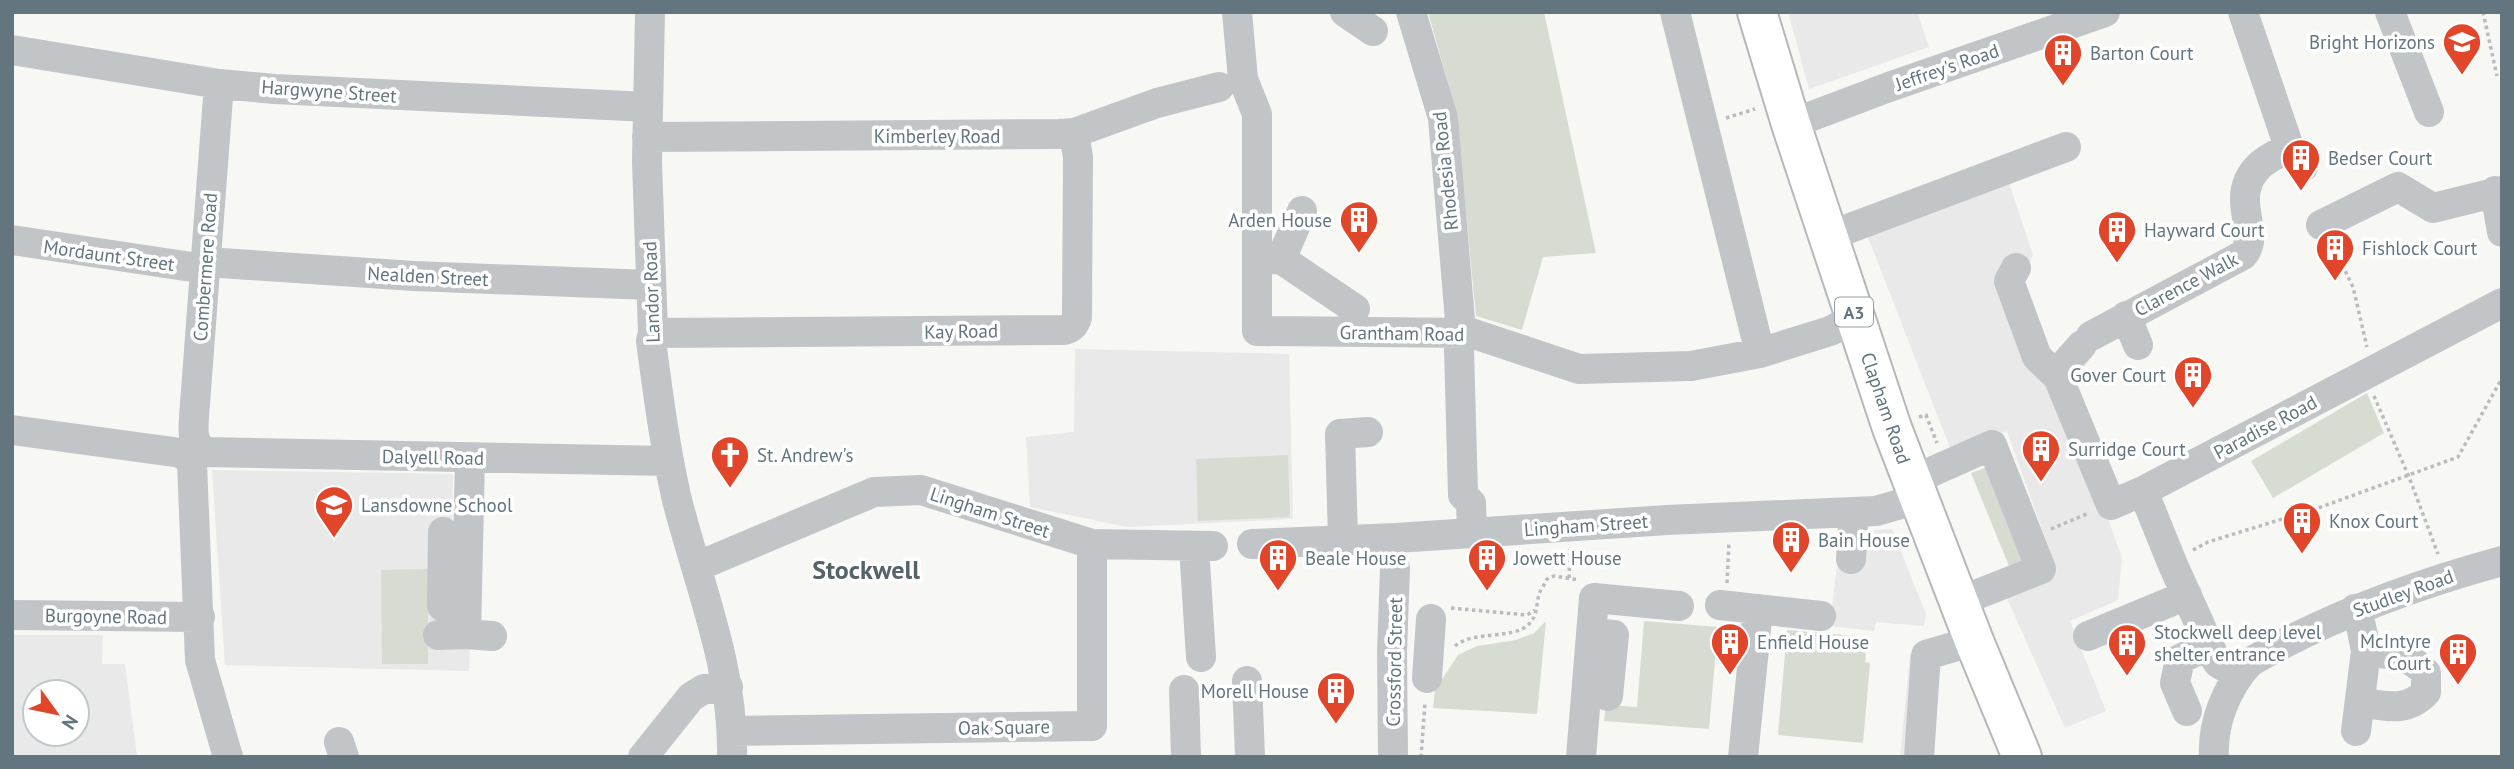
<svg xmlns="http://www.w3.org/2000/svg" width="2514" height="769" font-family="'PT Sans',sans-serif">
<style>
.built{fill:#e8e9e8;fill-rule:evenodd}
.green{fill:#d7dcd3}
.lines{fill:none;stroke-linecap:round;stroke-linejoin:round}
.highway-casing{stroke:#b4b8bb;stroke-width:42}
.path{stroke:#b9bcbf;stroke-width:3.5;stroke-dasharray:3.5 3.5;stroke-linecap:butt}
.minor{stroke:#c1c5c8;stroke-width:30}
.highway{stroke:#fff;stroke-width:38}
.labels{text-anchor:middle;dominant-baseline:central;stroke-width:7;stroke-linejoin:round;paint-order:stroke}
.shield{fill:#fff;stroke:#929ea5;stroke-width:2}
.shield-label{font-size:18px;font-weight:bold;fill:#63757f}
.poi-label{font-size:19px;fill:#63757f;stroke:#fff;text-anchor:start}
.street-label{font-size:19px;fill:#63757f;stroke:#fff}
.district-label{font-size:26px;font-weight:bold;fill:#54626a;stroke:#fff}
</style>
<rect width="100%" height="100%" fill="#f7f7f4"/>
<path class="built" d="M1788 12H1917L1929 47 1809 89Z
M2003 164 2033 255 2009 303 2061 388 2122 558 2118 600 2070 621 2106 711 2065 728 2005 594 2057 571 2007 431 1952 453 1866 232Z
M1075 349 1289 354 1293 519 1127 527 1030 507 1026 437 1074 432Z
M212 470 453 474 450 604 470 647 469 671 225 665Z
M1892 529 1926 614 1924 626 1876 622 1874 631 1830 626 1837 564H1840L1842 532Z
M12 635H103L102 664H125L137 757H12ZM77 692V734H35V692Z
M1910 654 1923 655 1917 757H1900Z"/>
<path class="green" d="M1428 12H1544L1596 253 1543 257 1522 330 1476 316 1456 111Z
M2367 393 2384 433 2273 498 2251 461Z
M1288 455 1290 517 1198 521 1196 459Z
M1987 467 2027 565 2011 571 1971 473Z
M428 569V664H382L381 570Z
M1546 621 1537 714 1433 708 1435 690 1458 655 1477 646 1516 640 1534 633Z
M1644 621 1718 627 1709 729 1604 721 1606 705 1637 707Z
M1787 630 1867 637 1865 662 1870 663 1863 743 1778 735Z"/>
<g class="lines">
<g class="highway-casing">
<path id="highway" d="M1757 12 1791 124 1892 428 1974 641 2022 757"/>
</g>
<path class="path" d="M2483 12 2497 76
M1726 118 1755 109
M2333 246 2353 287 2367 347
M2374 396 2409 477 2438 554
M1919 417 1926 415 1937 443
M2051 529 2089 513
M2193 550 2208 542 2321 507 2458 457 2502 378
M1569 578 1570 549
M1727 583 1729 542
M1451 608 1527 615 1535 610
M1455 646C1474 630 1511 640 1528 625 1538 616 1536 605 1539 594 1541 589 1545 584 1547 579L1554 576 1579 580
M1421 757 1425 703"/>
<path class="minor" d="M650 12 647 162 653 333 651 341C658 394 665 448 677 500 699 586 734 668 732 757
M1237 12 1243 79 1257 114V331L1471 333 1579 369 1691 366 1760 353 1830 331 1856 318
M1345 12 1373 31
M1411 12 1443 118 1461 332 1459 349 1463 495 1471 503 1472 532
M1675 12 1760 353
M2243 12 2289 147 2303 167
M2390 12 2429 112
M12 50 219 84 275 89 648 107
M219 84 194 417C193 433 192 441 204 452L669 461
M1791 124 1889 87 2105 12
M647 137 1059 134 1074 133 1157 103 1219 87
M2495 191 2502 232
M2321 225 2398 187 2433 208 2502 191
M1829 236 2066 147
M12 240 205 269
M1281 259 1355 309
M1261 260 1281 259 1302 211
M206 262 414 276 650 285
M2016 268 2009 281 2037 357 2058 377
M2126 316 2138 345
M653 333 1064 330C1072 328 1075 325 1077 317L1078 157 1074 133
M2091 336 2243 255C2263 232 2226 198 2260 165 2268 158 2280 152 2289 147
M2082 345 2066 363 2058 377 2111 505 2143 491 2502 303
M12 430 181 453 189 459 192 464 200 660 228 757
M1911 481 1992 445 2041 569 1958 602
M2143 491 2173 565 2213 654 2218 663 2238 675
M443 532 442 606 466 605
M1343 539 1340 434 1368 432
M1252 544 1396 538 1667 520 1876 511 1918 499
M1194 547 1201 657
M1851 559 1854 512
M696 567 874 492 921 490 1092 544 1213 546
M1720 605 1821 616
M2355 609 2361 626 2366 651 2356 731
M12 615 200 617
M1592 633 1614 635 1608 696
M466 634 492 636
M438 635 466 634 470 458
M2088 636 2187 595
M1427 678 1431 619
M1247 681 1250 757
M1184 690 1186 757
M2360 702C2385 706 2407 713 2426 692V673C2411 655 2389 654 2366 651
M2187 711 2175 683 2180 659 2209 645
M733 731 1092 726V544
M339 742 344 757
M643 757 691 697 704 689 728 687
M1393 757 1392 652 1395 568
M1581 757 1594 598 1679 606
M1743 757 1758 609
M1919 757 1926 655 1974 641
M2214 757C2212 723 2227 686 2250 662 2329 616 2414 585 2502 561"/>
<use href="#highway" class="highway"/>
</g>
<defs>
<g id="school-pin" transform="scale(2.0125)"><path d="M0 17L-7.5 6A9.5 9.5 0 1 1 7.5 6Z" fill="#e2462a" stroke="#fff"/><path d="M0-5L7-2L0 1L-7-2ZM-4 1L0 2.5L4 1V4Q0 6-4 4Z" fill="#fff"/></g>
<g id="building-pin" transform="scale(2.0125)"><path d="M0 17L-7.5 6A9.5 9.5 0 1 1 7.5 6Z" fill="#e2462a" stroke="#fff"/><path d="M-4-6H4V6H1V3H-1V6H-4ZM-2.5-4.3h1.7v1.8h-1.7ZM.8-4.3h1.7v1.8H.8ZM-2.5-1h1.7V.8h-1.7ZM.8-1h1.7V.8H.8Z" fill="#fff"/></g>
<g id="church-pin" transform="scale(2.0125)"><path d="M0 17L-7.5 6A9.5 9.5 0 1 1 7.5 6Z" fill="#e2462a" stroke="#fff"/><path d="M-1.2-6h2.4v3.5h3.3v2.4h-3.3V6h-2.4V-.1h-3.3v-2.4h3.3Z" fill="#fff"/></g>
</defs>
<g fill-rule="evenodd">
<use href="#school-pin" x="2462" y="42"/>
<use href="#building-pin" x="2063" y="53"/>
<use href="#building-pin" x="2301" y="158"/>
<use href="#building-pin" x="1359" y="220"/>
<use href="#building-pin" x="2117" y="230"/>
<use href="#building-pin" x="2335" y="248"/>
<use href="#building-pin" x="2193" y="375"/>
<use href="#building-pin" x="2041" y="449"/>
<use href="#church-pin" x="730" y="455"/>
<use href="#school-pin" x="334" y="505"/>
<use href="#building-pin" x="2302" y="521"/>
<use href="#building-pin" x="1791" y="540"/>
<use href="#building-pin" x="1278" y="558"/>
<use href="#building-pin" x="1487" y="558"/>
<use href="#building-pin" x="1730" y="642"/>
<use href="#building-pin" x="2127" y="643"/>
<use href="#building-pin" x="2458" y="652"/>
<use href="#building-pin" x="1336" y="691"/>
</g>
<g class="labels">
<rect class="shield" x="1835" y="297.5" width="38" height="29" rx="5"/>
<g class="shield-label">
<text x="1854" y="312">A3</text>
</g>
<g class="poi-label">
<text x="2435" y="42" text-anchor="end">Bright Horizons</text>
<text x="2090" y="53">Barton Court</text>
<text x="2328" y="158">Bedser Court</text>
<text x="1332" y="220" text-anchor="end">Arden House</text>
<text x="2144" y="230">Hayward Court</text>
<text x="2362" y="248">Fishlock Court</text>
<text x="2166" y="375" text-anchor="end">Gover Court</text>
<text x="2068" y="449">Surridge Court</text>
<text x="757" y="455">St. Andrew's</text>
<text x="361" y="505">Lansdowne School</text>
<text x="2329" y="521">Knox Court</text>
<text x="1818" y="540">Bain House</text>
<text x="1305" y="558">Beale House</text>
<text x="1514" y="558">Jowett House</text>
<text x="2154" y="632">Stockwell deep level<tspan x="2154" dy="22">shelter entrance</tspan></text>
<text x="2431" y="641" text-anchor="end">McIntyre<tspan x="2431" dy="22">Court</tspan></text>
<text x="1757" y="642">Enfield House</text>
<text x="1309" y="691" text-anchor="end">Morell House</text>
</g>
<g class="street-label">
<text transform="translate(1947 67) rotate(-19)">Jeffrey's Road</text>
<text transform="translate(329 91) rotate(4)">Hargwyne Street</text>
<text x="937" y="136">Kimberley Road</text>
<text transform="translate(1445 171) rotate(-96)">Rhodesia Road</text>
<text transform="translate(109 255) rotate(8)">Mordaunt Street</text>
<text transform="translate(205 267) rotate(-86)">Combermere Road</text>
<text transform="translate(428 276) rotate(3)">Nealden Street</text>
<text transform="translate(2186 284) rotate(-28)">Clarence Walk</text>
<text transform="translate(651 292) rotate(-92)">Landor Road</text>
<text transform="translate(961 331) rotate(-1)">Kay Road</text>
<text transform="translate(1402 333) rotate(1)">Grantham Road</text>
<text transform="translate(1886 408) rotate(71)">Clapham Road</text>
<text transform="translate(2265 427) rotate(-28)">Paradise Road</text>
<text transform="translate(433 457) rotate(1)">Dalyell Road</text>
<text transform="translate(990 512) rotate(18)">Lingham Street</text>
<text transform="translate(1586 525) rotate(-4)">Lingham Street</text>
<text transform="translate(2403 593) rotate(-20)">Studley Road</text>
<text transform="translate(106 616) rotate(1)">Burgoyne Road</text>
<text transform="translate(1394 662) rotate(-89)">Crossford Street</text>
<text transform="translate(1004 727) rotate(-1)">Oak Square</text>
</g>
<g class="district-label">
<text x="866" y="569">Stockwell</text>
</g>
</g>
<rect width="2514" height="769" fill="none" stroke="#63757f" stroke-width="28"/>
<g transform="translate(56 713) rotate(123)"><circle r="33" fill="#ffffff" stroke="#c1c8cc" stroke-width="2"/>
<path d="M0-5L12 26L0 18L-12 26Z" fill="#e2462a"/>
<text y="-10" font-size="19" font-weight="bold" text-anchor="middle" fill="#63757f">N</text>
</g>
</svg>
